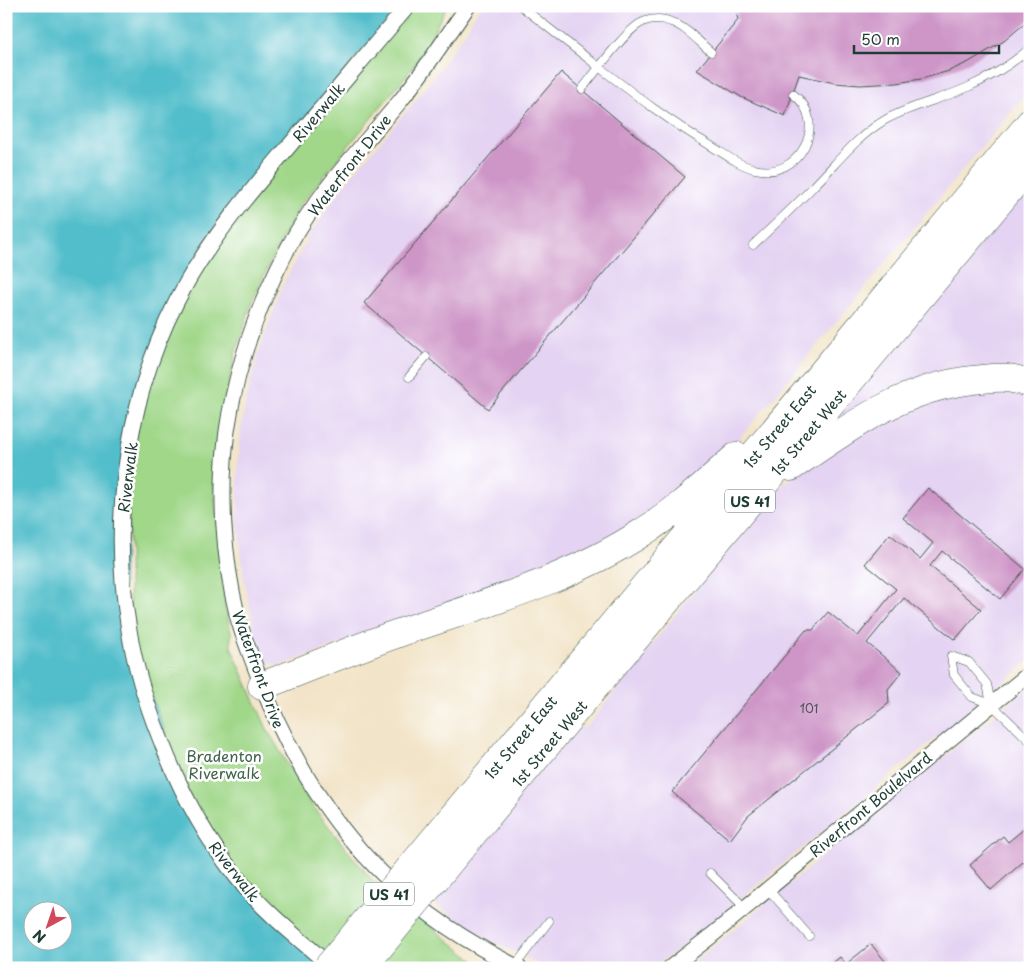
<svg xmlns="http://www.w3.org/2000/svg" width="1036" height="974" font-family="'Playpen Sans',sans-serif">
<style>
.built{fill:#e4d3f2}
.green{fill:#a0d789;stroke:#608a5e}
.water{fill:#52becb;stroke:#387e80;fill-rule:evenodd}
.building{fill:#ce95c7}
.lines{fill:none;stroke-linecap:round;stroke-linejoin:round}
.lane-casing{stroke:#3f564a;stroke-width:9}
.street-casing{stroke:#3f564a;stroke-width:17}
.highway-casing{stroke:#3f564a;stroke-width:29}
.lane{stroke:#fff;stroke-width:8}
.street{stroke:#fff;stroke-width:15}
.highway{stroke:#fff;stroke-width:28}
.highway-bridge-casing{stroke:#3f564a;stroke-width:29;stroke-linecap:butt}
.highway-bridge{stroke:#fff;stroke-width:28}
.labels{text-anchor:middle;dominant-baseline:central;stroke-width:5;stroke-linejoin:round;paint-order:stroke}
.number-label{font-size:12px;fill:#4b5359}
.shield{fill:#fff;stroke:#627771;stroke-width:1}
.shield-label{font-size:14px;font-weight:bold;fill:#1f3d34}
.street-label{font-size:15px;fill:#1f3d34;stroke:#fff}
.park-label{font-size:15px;fill:#3f6449;stroke:#fff}
</style>
<rect width="100%" height="100%" fill="#fff"/>
<filter id="ink" filterUnits="userSpaceOnUse"><feTurbulence type="fractalNoise" baseFrequency=".02" numOctaves="2"/><feDisplacementMap in="SourceGraphic" scale="10" xChannelSelector="R" yChannelSelector="G"/><feConvolveMatrix kernelMatrix="1 2 1 2 8 2 1 2 1" color-interpolation-filters="sRGB"/></filter>
<filter id="wash" filterUnits="userSpaceOnUse"><feTurbulence type="fractalNoise" baseFrequency=".0096" numOctaves="4" result="noise"/><feDisplacementMap in="SourceGraphic" scale="20" xChannelSelector="R" yChannelSelector="G"/><feGaussianBlur stdDeviation="1.12" result="paint"/><feColorMatrix in="noise" values="0 0 0 0 0 0 0 0 0 0 0 0 0 0 0 0 0 1.4 0 .05"/><feComposite in="paint" operator="in"/></filter>
<g filter="url(#wash)">
<rect width="100%" height="100%" fill="#f2e4c8"/>
<path class="built" d="M482 6H1030V89L728 452 608 545 279 666 275 665 267 661 261 655 255 634 244 578 238 520V465L241 430 246 400 258 354 283 285 311 232 349 179 426 88 467 30 476 13Z
M1030 186V371L817 437Z
M984 389 1030 394V660L705 928 668 957 651 967 546 968 488 939 461 922 431 901 515 799 580 728 587 727 773 491 862 432 910 406Z
M1030 686V968H687L725 937Z"/>
<path class="green" d="M400 6H447L425 48 413 67 300 205 271 260 250 307 236 351 225 401 214 487 225 607 231 632V647L267 729 308 800 339 840 371 879 483 968H325L217 857 130 665 128 430 198 253 216 224 256 175Z"/>
<path class="water" d="M6 6H400L256 175 216 224 198 253 134 400 121 617 208 845 325 968H6ZM32 912H62V942H32Z"/>
<g id="blocks">
<path class="building" d="M735 6H1030V19L1004 41 969 62 949 71 921 79 897 83 860 85 835 83 799 75 785 116 741 97 697 70 738 20Z
M561 72 685 177 488 409 364 303Z
M928 488 1025 569 1000 599 942 551 930 566 981 609 955 640 904 598 867 643 902 672 888 689 889 703 748 816 730 840 672 792 806 630H813L828 612 858 636 896 589 865 564 890 534 920 559 933 543 903 518Z
M1030 824V870L1023 862 991 890 970 865 1003 836 1008 842Z
M871 944 885 961 877 968H827L840 957 846 964Z"/>
</g>
</g>
<g filter="url(#ink)">
<use href="#blocks" fill-opacity="0" stroke="#3f564a" stroke-width="1"/>
<g class="lines">
<g class="lane-casing">
<path id="lane" d="M521 6C547 27 573 47 599 67 635 95 669 121 708 144 723 153 738 165 755 169 800 181 830 121 793 94
M582 89C595 73 625 31 641 23 650 18 662 18 671 22 686 27 699 42 711 52
M753 245C773 226 794 207 813 187 836 164 856 137 885 120 910 106 939 100 966 88 989 78 1011 65 1030 48
M409 377 426 357
M991 704 987 684 969 662 951 656 954 675 972 697 991 704 1030 741
M710 873 745 908
M768 889 809 936
M515 966 549 921"/>
</g>
<g class="street-casing">
<path id="street" d="M468 6C446 37 425 70 401 100 362 147 318 192 289 246 259 303 236 367 227 431 219 490 223 557 237 614 241 631 248 648 254 664 283 745 327 822 390 881 428 917 472 945 519 968
M333 968C299 939 263 911 235 875 202 833 179 788 160 738 146 703 135 667 129 630 109 513 128 386 187 282 217 230 256 185 295 139 333 95 370 50 408 6
M670 968 711 936 1030 673"/>
</g>
<g class="highway-casing">
<path id="highway" d="M791 467C848 428 901 388 973 380 984 379 996 377 1007 378 1015 379 1022 381 1030 383
M262 686C306 669 351 650 396 634 479 605 568 581 643 532 677 511 707 482 737 456
M450 820 1030 123
M470 837 1030 165"/>
</g>
<use href="#lane" class="lane"/>
<use href="#street" class="street"/>
<use href="#highway" class="highway"/>
<g class="highway-bridge-casing">
<path id="highway-bridge" d="M327 968 450 820
M362 968 470 837"/>
</g>
<use href="#highway-bridge" class="highway-bridge"/>
</g>
</g>
<g class="labels">
<g class="number-label">
<text x="809" y="708">101</text>
</g>
<g class="shield">
<rect x="725" y="489.5" width="50" height="23" rx="4"/>
<rect x="364" y="882.5" width="50" height="23" rx="4"/>
</g>
<g class="shield-label">
<text x="750" y="501">US 41</text>
<text x="389" y="894">US 41</text>
</g>
<g class="street-label">
<text transform="translate(318 112) rotate(-50)">Riverwalk</text>
<text transform="translate(349 165) rotate(-52)">Waterfront Drive</text>
<text transform="translate(779 426) rotate(-50)">1st Street East</text>
<text transform="translate(808 432) rotate(-50)">1st Street West</text>
<text transform="translate(127 477) rotate(-83)">Riverwalk</text>
<text transform="translate(259 669) rotate(70)">Waterfront Drive</text>
<text transform="translate(520 737) rotate(-50)">1st Street East</text>
<text transform="translate(549 743) rotate(-50)">1st Street West</text>
<text transform="translate(870 804) rotate(-40)">Riverfront Boulelvard</text>
<text transform="translate(235 871) rotate(52)">Riverwalk</text>
</g>
<g class="park-label">
<text x="224" y="755">Bradenton<tspan x="224" dy="17">Riverwalk</tspan></text>
</g>
</g>
<rect width="1036" height="974" fill="none" stroke="#fff" stroke-width="25"/>
<g transform="translate(48 926) rotate(220)"><circle r="24" fill="#ffffff" stroke="#a5b1ae"/>
<path d="M0-4L9 19L0 12L-9 19Z" fill="#d1495b"/>
<text y="-8" font-size="14" font-weight="bold" text-anchor="middle" fill="#1f3d34">N</text>
</g>
<path d="M854 45v8h145v-8" fill="none" stroke="#1f3d34" stroke-width="2.5"/>
<text x="861" y="45" font-size="15" fill="#1f3d34" stroke="#ffffff" stroke-width="4" paint-order="stroke">50 m</text>
</svg>
